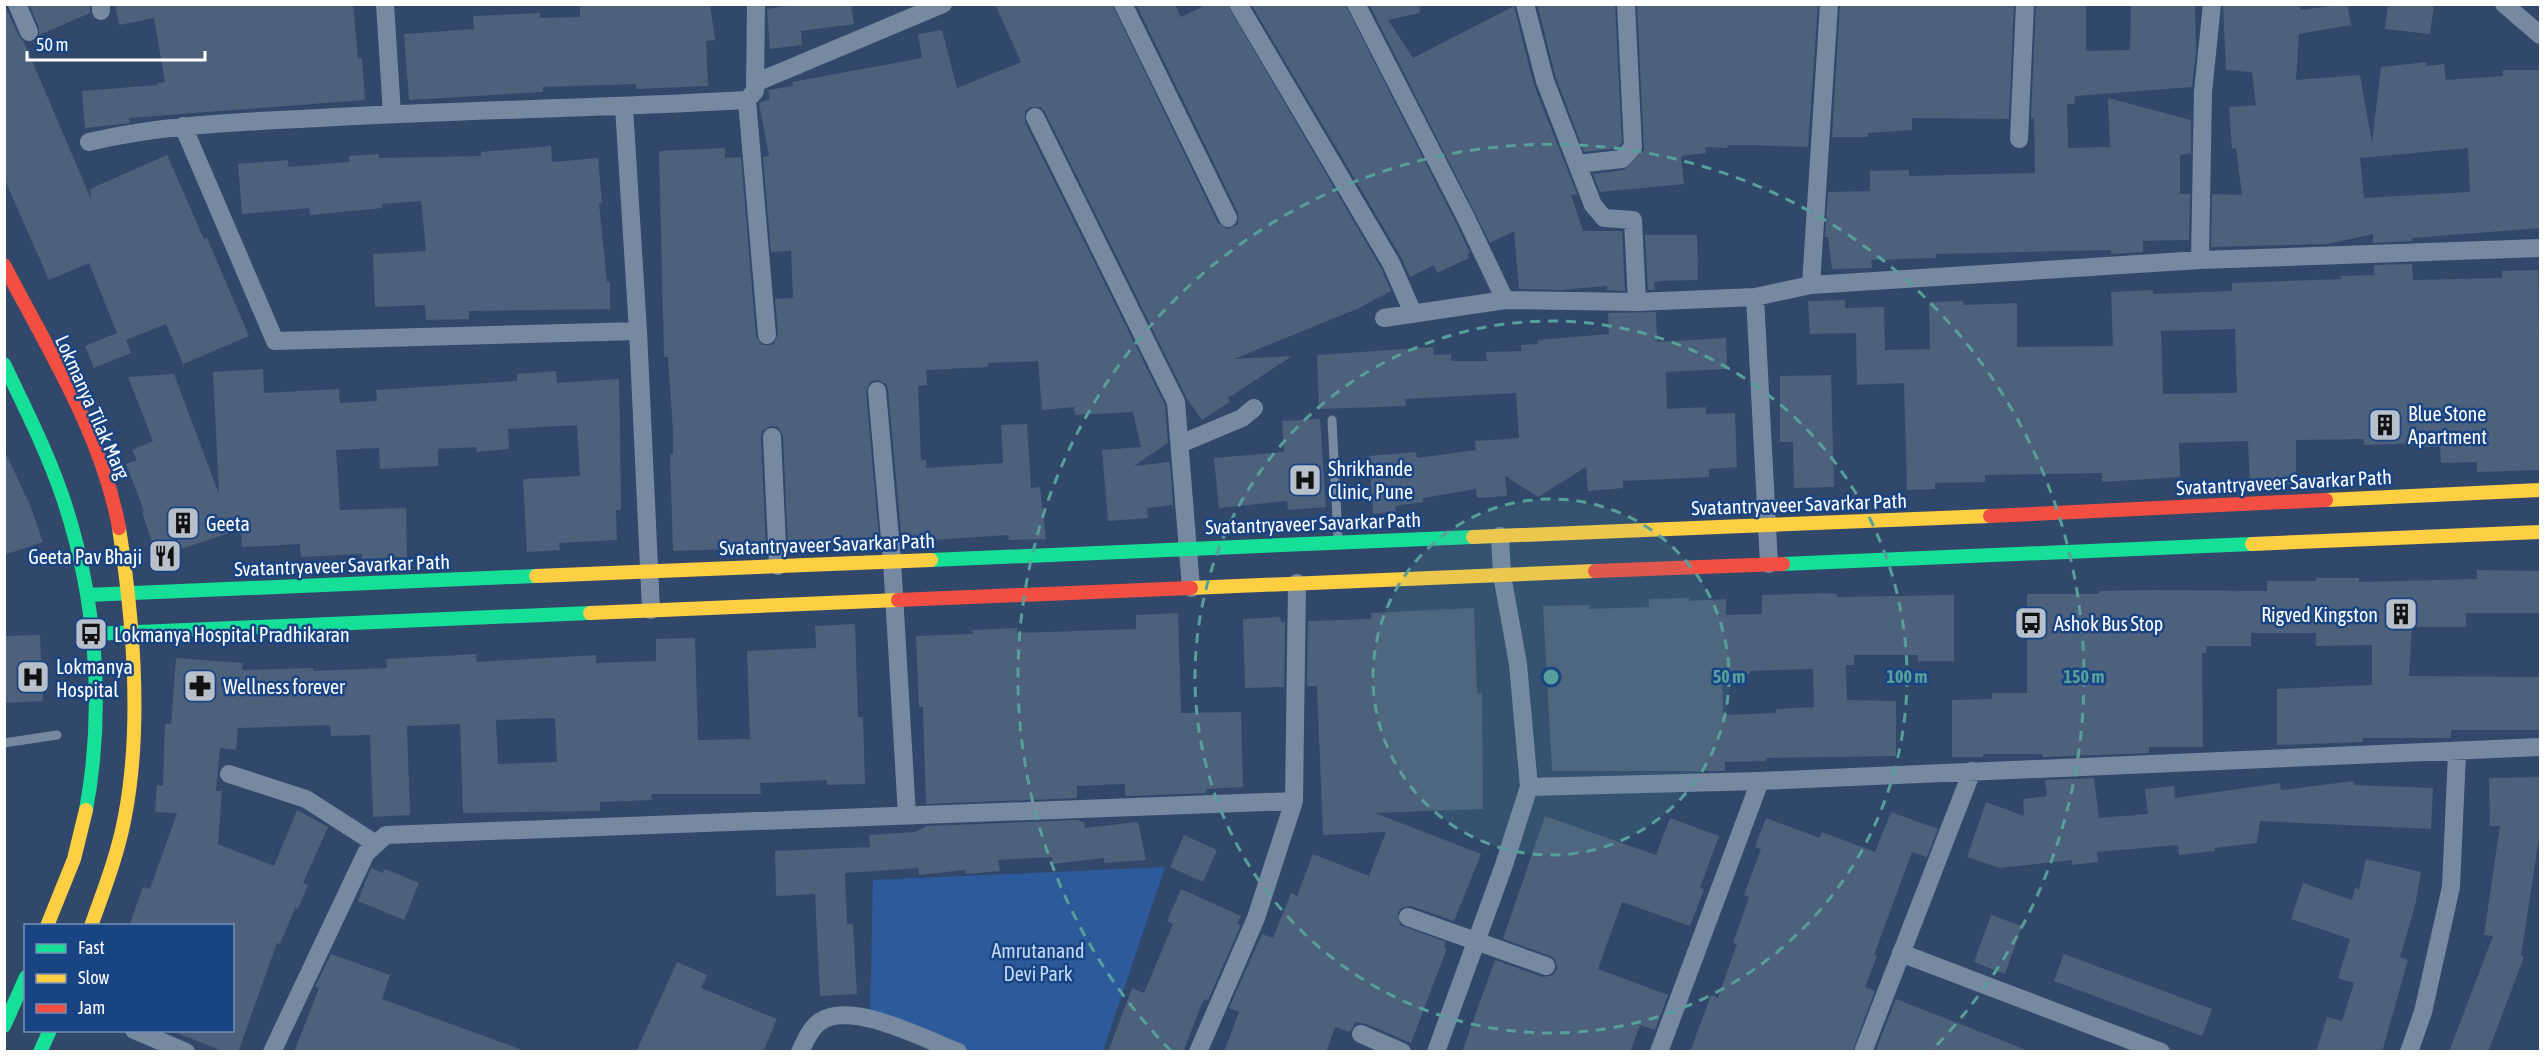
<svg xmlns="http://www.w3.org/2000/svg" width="2545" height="1056" font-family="'Asap Condensed',sans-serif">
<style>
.green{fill:#2d5a9b}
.building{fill:#4d607c;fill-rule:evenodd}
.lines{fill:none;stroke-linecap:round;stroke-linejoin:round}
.lane{stroke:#7788a1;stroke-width:9}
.street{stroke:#7788a1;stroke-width:18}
.fast{stroke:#16e098;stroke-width:14}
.slow{stroke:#ffcf43;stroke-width:14}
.jam{stroke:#f24e42;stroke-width:14}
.ring{fill:none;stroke:#579f9a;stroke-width:3;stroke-dasharray:10 8}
.labels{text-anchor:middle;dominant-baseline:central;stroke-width:5;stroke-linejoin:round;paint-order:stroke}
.street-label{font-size:20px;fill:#fff;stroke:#194483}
.poi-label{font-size:20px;fill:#fff;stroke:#194483;text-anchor:start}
.park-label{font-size:20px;fill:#c3d9f8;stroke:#194483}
.centre{fill:#579f9a;stroke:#194483;stroke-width:3}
.ring-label{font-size:18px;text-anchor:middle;font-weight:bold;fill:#579f9a;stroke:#194483;stroke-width:5;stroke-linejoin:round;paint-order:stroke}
</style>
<rect width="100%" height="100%" fill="#31486b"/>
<path class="green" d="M1165 867 1103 1051H958L870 1019 873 880Z"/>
<path class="building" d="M4 4 19 36 24 42 91 199 90 189 167 155 204 239 207 238 249 336 183 364 166 324 126 340 131 353 94 368 85 346 117 333 89 263 49 280 4 178Z
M29 4H90V13L39 35V28Z
M115 4H353L358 59 362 58 365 100 129 118 130 123 85 128 82 91 158 85V83L165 82 154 18 119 25Z
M580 4H710L715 40 706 41 708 86 636 89V84L543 87V92L409 100 404 34 474 29 473 16 540 13V18L580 17Z
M798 4H851L854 24 801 31 802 45 770 49 767 9Z
M995 4H1112L1218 223 1228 229 1238 224V213L1136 4H1175L1181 17 1208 4H1227L1381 268 1391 291 1357 309 1234 359 1292 356 1228 398 1230 402 1202 420 1186 397 1045 112 1041 107H1031L1025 111V122L1165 405 1168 443 1134 466 1170 462 1173 505 1147 508 1148 518 1108 521 1102 450 1141 447 1133 412 1075 415 1074 407 1042 410 1038 361 988 363V367L926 370 927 385 918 386 921 460H926V468L1003 463 1001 425 1027 424 1031 488 1040 487 1046 539 1009 540 1008 535 902 542 888 390 886 384 877 380 870 382 866 392 879 537 824 540V548L788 549 783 436 778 427 771 426 762 431 761 438 766 548 673 551 670 454H673V431L668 357H664L659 151 725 148V158L741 157 756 336 762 345H773L778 334 775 299 793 298 791 251 771 252 763 157 769 156 759 103 770 99 768 90 793 86 792 82 922 58 918 34 942 30 957 88 1021 62Z
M1251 4H1345L1456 223 1470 253 1467 254 1469 258 1437 273 1434 265 1410 277 1401 257Z
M1369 4H1419L1420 13 1388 20 1413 58 1514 6 1534 85 1577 194 1571 195 1583 231H1622L1625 291 1607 290V286L1561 290 1519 289 1514 231 1490 243Z
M1537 4H1615L1622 143 1617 148 1584 152 1556 78Z
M1637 4H1818L1808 147 1751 145H1728L1727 148 1705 147 1706 153 1681 156 1684 184 1600 192 1593 174 1624 170 1644 150Z
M1840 4H2014L2009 119 1912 118V130L1868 133V137H1832Z
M2036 4H2086V51L2130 50 2131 4H2195L2196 53 2192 87 2075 96 2074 104H2067L2068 148 2110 147 2108 98 2191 120V153L2180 155V194H2190L2189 240 2143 241V252L2111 254V250L1936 254V258L1871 260 1872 268 1832 269 1828 237H1825L1828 192 1870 191V171L1909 170V176L2035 173 2034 118H2031Z
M2223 4H2300V10L2347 4 2351 25 2299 34 2296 80 2360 75 2372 143 2381 67 2427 62 2426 66 2444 64 2446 80 2503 76V70H2541V228L2412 238V241L2373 243V234L2328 244 2211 247 2212 194 2242 195 2236 148 2232 149 2229 107 2256 105 2252 72 2226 70ZM2468 148 2470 192 2364 198 2360 158Z
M2388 4H2434L2430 34 2385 29Z
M551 146 552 162 598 158 602 203H599L607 282H610V309L469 311V319L426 320 425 305 375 307 373 254 426 251 421 201 382 204V208L310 215 309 208 242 214 238 164 288 160V167L349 162V156L379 154V158L481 156V152Z
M1645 235H1697L1698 280 1659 281 1654 283 1655 290H1648Z
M2412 264 2413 280 2502 278V271L2538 270 2541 470 2477 472V462L2441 463 2440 447H2422V443L2364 445V439L2296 440V484L2250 486 2248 441 2179 443 2180 477 2102 482V473L1985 475V482L1935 483V489L1907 490 1904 383 1857 385 1856 333 1810 334 1808 301 1845 300V308L1884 307 1885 350 1930 349 1929 302 1963 301V305L2017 303V347L2113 346 2111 292 2153 290V294L2232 291V283L2341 279V276L2374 275V265ZM2235 329 2237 393 2163 394 2161 331Z
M1656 312 1657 342 1726 338 1727 369 1666 372 1667 409 1706 407V414L1735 413 1737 467 1709 469V477L1623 481V488L1588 491 1586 467 1538 497 1505 476 1507 496 1477 498 1476 489 1423 498V502L1395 506 1396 512 1373 514 1369 456 1416 452 1417 458 1476 450 1475 441 1519 438 1516 393 1405 399 1406 406 1319 409 1317 355 1433 347 1434 355 1451 354V361H1487L1486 352 1521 351V345L1538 344V340L1609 334 1608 313Z
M263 369 264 393 339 389 340 403 377 401 376 390 517 381V374L556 371 557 383 619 379 621 510H616L617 540 559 543 560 550 527 552 523 479 580 476 577 425 508 429 509 449 477 452 476 447 438 449V466L380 469 379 448 336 450 340 510 406 508 407 557 362 559V554L301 557 300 544 242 547 241 529 157 557 142 512 144 511 126 464 137 460 132 450 153 441 128 377 174 374 219 494 213 372Z
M1831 375 1834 487 1794 488 1793 442H1780V376Z
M1320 419 1326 507 1288 510 1287 501 1219 508 1214 458 1284 452 1282 421Z
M4 450 30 505 43 542 4 555Z
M2477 570 2541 571V613H2466V627H2412L2409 676 2541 677V730H2451V738H2363V742L2277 745V689L2372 685V645L2316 646V633H2251V646H2206V653H2202L2203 747H2149V753L2043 757 2042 754H1983V757H1952V700L1992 699V693H2027V594H2099V591L2155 590 2267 591V581H2316V578H2359V582L2477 579Z
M1826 593 1837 594V597L1954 595V661H1918V655H1854V665H1846L1847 700 1896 701V756L1766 758V761L1725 762V771H1552L1543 606 1589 605V609L1649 607V599L1689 598V601L1726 599V615L1762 614V595ZM1813 669 1814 707 1776 709V713L1723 715 1722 675 1750 674V671Z
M1474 608 1477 693H1482L1483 809 1375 813 1481 854 1454 921 1411 906 1401 908 1398 913 1400 925 1446 942 1444 947 1447 948 1411 1043 1366 1024 1356 1022 1350 1032 1335 1027 1326 1052H1224L1239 1012 1229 1008 1262 934 1273 938 1291 893 1297 896 1313 854 1369 876 1386 832 1323 835 1317 686H1307L1308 621 1371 619V613Z
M1178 613 1181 713 1241 712 1243 787 1206 789V793L1125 796V784L1077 786V798L926 804 923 707H919L916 636 973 634 972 630 1017 628V633L1136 629V615Z
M1280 617 1281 622H1285L1284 687 1245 688 1243 619Z
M855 624 858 717H863L865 784 827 785V780L760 783 761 794H651L652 800 600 802V811L463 813 460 724 407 726 410 815 373 817 370 735 331 736 330 725 238 728 236 750 220 748 216 791H222L218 844 274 866 297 810 328 827 303 883 308 885 298 909 295 908 280 944 277 943 238 1052H225L175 1032 232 1030V926H129L143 887 150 889 177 813 155 812 157 785 163 786 165 724H171L176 658 243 663 242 670 313 668V671L387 668 386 659 476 654 477 662 596 655V663L656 661V639L695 638 698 740 750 739 747 651 816 648 815 626ZM555 718 557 762 498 764 496 720Z
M40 635 43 701 4 703V636Z
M2541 777V825L2521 956 2524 957 2488 1052H2449L2493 936 2484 935 2500 826H2490L2489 778Z
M2094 778 2099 818 2148 814 2145 789 2174 786 2175 798 2280 783 2281 790 2354 781V785L2433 788 2431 829 2260 821 2257 843 2214 848 2215 851 2179 855 2178 845 2097 852 2098 862 2072 865V860L1999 868 1967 857 1986 802 2024 816 2023 799 2047 796 2045 780Z
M1891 812 1938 829 1927 857 1912 852 1874 955 1877 956 1865 987 1875 991 1852 1052H1690L1711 995 1718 998 1737 944 1733 943 1749 897 1744 895 1761 849 1755 847 1766 818 1820 838 1822 832 1875 852Z
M1545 816 1656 855 1670 818 1719 836 1700 888 1704 889 1690 926 1622 902 1598 969 1668 995 1655 1030 1640 1025 1630 1052H1462L1495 960 1543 977 1553 975 1557 969 1555 959 1550 956 1503 939Z
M1078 820 1084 822 1085 828 1138 822 1146 860 1104 863V858L1053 864 1052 857 998 860 1000 871 965 874V870L919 875 918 868 845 873 847 924H853L857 994 820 996 815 894 776 896 775 851 870 847 869 835 915 832 927 826Z
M1184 835 1217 850 1203 882 1170 867Z
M2366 859 2421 872 2415 906 2400 957 2408 960 2382 1052H2316L2327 1017 2342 1021 2354 983 2338 978 2350 939 2291 919 2303 883 2352 900 2355 888 2359 889Z
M371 868 383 873 385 869 419 883 404 920 358 901Z
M1181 889 1241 916 1237 924 1241 925 1208 1000 1206 999 1202 1003 1183 1052H1108L1132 988 1144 993 1173 924 1167 921Z
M1991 915 2022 926 2005 974 1974 962Z
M331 954 390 975 382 999 520 1049 519 1052H294L319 988 315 987Z
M2064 954 2212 1009 2202 1036 2054 981Z
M677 962 707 975 701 988 777 1019 763 1052H636Z
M1896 999 2024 1049 2023 1052H1875Z"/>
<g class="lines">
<path class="lane" d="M1332 420 1338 539
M4 743 57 735"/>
<path class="street" d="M17 4 29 32
M101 4V11
M385 4 392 114
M1123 4 1228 218
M1238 4 1391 263 1413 313
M1356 4 1466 218 1505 300
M1525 4 1545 81 1593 205 1604 218 1633 220 1637 302
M2504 4 2540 35
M755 83 943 4
M747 100 767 335
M624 107 638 331 651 610
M1035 117 1176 402 1191 588
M183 126 275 341 638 331
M2019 139 2025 4
M89 142C165 124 242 122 319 118 462 110 604 108 747 100L755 91 756 4
M1577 164 1622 159 1633 147 1626 4
M2200 260 2203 92 2212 4
M1811 285 1829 4
M1755 297 1769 564
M1384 318 1505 300 1637 302 1755 297 1811 285 2200 260 2540 248
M877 391 892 561 907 815
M772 437 778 566
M1180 444 1242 418 1254 408
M229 774 306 799 376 844
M1529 787 1760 781 2540 747
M1408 917 1546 966
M1901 953 2161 1052
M134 1030 186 1052
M1361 1034 1402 1052
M272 1052 366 853 386 835 1294 801
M800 1052C805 1041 811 1027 821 1021 853 1001 924 1039 958 1052
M1198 1052 1256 918 1294 801 1297 583
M1436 1052 1504 865 1529 787 1518 664 1502 575 1500 536
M1659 1052 1760 781
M1863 1052 1972 771
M2409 1052 2423 1012 2451 887 2457 753"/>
<path class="fast" d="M4 364C25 408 47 451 63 498 96 596 105 708 86 810
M931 560 1473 537
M1783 564 2252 544
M87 595 536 576
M91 634 590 613
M4 1026 26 977
M40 1052 50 1030"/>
<path class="slow" d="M2326 500 2540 490
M1473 537 1990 516
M2252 544 2540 532
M536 576 931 560
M1191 588 1595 571
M590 613 898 600
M47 926 74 859 86 810
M91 926C104 890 118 854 125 816 142 727 133 617 119 528"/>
<path class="jam" d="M4 265C47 348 102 434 119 528
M1990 516 2326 500
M1595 571 1783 564
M898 600 1191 588"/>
</g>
<circle cx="1551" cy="677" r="178" fill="#579f9a" fill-opacity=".12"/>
<g class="ring">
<circle cx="1551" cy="677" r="178"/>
<circle cx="1551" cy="677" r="356"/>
<path d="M1171 1051A533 533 0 1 1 1931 1051"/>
</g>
<defs>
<g id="building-square" transform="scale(1.725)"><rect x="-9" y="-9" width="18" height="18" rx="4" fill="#b7bfcb" stroke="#194483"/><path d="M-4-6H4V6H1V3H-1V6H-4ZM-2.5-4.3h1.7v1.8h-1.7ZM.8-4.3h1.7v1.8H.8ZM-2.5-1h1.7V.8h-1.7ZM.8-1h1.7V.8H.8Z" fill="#111"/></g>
<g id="hospital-square" transform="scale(1.725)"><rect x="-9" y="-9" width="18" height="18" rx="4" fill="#b7bfcb" stroke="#194483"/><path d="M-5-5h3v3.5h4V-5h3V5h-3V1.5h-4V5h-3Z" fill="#111"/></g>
<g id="restaurant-square" transform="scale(1.725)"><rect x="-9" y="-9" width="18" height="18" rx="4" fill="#b7bfcb" stroke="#194483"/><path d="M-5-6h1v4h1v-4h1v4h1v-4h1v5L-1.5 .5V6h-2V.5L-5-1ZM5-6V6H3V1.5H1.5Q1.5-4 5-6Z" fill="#111"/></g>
<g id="bus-square" transform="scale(1.725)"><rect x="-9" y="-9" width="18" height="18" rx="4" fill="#b7bfcb" stroke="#194483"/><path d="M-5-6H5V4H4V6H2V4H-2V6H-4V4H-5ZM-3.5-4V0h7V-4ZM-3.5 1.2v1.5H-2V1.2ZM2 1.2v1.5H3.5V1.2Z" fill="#111"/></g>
<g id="pharmacy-square" transform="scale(1.725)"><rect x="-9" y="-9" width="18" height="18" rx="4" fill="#b7bfcb" stroke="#194483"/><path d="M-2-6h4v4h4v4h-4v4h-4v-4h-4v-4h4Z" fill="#111"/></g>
</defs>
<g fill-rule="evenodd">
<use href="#building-square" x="2385" y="425"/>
<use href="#hospital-square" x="1305" y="480"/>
<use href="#building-square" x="183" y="523"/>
<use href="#restaurant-square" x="165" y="556"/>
<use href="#building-square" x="2401" y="614"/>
<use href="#bus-square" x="2031" y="623"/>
<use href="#bus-square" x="91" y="634"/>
<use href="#hospital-square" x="33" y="677"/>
<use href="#pharmacy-square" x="200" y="686"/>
</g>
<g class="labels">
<g class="street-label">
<text transform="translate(93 407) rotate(66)">Lokmanya Tilak Marg</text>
<text transform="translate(2284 482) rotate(-3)">Svatantryaveer Savarkar Path</text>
<text transform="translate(1799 504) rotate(-2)">Svatantryaveer Savarkar Path</text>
<text transform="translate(1313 523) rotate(-2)">Svatantryaveer Savarkar Path</text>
<text transform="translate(827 544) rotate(-2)">Svatantryaveer Savarkar Path</text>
<text transform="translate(342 565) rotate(-2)">Svatantryaveer Savarkar Path</text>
</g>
<g class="poi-label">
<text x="2408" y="413">Blue Stone<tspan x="2408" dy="23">Apartment</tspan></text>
<text x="1328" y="468">Shrikhande<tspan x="1328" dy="23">Clinic, Pune</tspan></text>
<text x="206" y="523">Geeta</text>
<text x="142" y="556" text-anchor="end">Geeta Pav Bhaji</text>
<text x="2378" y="614" text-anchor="end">Rigved Kingston</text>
<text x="2054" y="623">Ashok Bus Stop</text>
<text x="114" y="634">Lokmanya Hospital Pradhikaran</text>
<text x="56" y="666">Lokmanya<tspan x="56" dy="23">Hospital</tspan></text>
<text x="223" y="686">Wellness forever</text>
</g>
<g class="park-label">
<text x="1038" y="950">Amrutanand<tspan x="1038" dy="23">Devi Park</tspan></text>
</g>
</g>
<circle cx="1551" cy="677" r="9" class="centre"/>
<g class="ring-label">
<text x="1729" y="683">50 m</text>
<text x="1907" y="683">100 m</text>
<text x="2084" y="683">150 m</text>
</g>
<rect width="2545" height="1056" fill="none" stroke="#ffffff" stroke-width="12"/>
<rect x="24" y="924" width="210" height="108" fill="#194483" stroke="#758fb5" stroke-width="1.5"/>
<rect x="36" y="944" width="30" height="9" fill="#16e098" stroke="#758fb5" stroke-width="1.5"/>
<text x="78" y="954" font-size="18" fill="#ffffff">Fast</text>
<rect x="36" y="974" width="30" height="9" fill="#ffcf43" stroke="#758fb5" stroke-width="1.5"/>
<text x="78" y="984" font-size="18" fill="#ffffff">Slow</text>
<rect x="36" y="1004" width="30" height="9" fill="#f24e42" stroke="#758fb5" stroke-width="1.5"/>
<text x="78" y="1014" font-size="18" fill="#ffffff">Jam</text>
<path d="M27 51v9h178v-9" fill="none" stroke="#ffffff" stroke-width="3"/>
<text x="36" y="51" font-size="18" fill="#ffffff" stroke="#194483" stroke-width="4.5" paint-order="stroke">50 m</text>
</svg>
